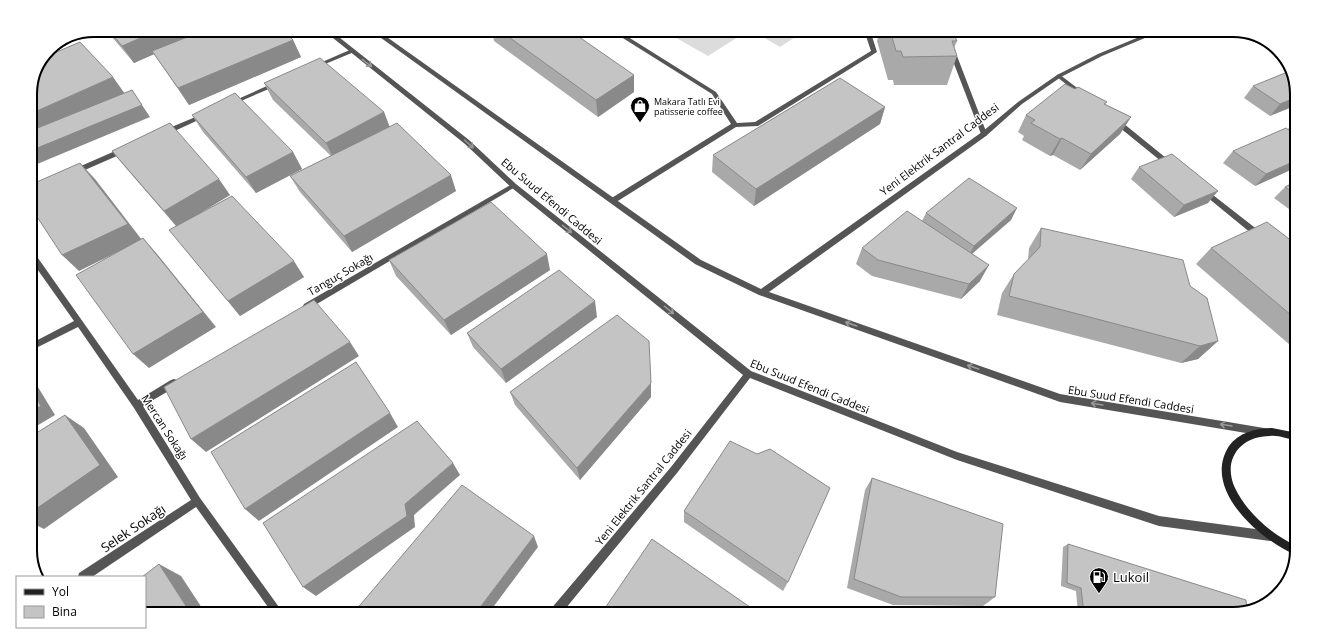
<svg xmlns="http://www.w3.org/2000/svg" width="1327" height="644" font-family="'Open Sans',sans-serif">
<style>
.green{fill:#dcdcdc}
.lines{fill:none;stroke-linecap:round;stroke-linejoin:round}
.service{fill:#555;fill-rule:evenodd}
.minor{fill:#555;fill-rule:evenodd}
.tertiary{fill:#555;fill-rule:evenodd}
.secondary{fill:#222;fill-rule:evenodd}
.wall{fill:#a9a9a9}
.shaded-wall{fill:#898989}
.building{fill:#c4c4c4;stroke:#898989}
.oneway{stroke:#999}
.labels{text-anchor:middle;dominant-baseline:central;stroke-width:3;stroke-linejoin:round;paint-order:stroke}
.far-poi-label{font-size:9px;fill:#000;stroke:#fff;text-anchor:start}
.street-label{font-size:11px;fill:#000;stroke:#fff}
.near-street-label{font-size:13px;fill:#000;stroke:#fff}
.near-poi-label{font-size:13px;fill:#000;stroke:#fff;text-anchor:start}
.rim{fill:none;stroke:#000;stroke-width:2}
</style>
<rect width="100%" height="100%" fill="#fff"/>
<path class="green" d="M680 30H749L708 56 671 35Z
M751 30H806L780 47Z"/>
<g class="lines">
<path class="service" d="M610 30H617L716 92 737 123 755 122 871 51 864 30H870L877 52 758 126 736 127 613 204 609 201 610 199 731 124 712 94Z"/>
<path class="minor" d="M941 30H947L987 134 986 136H982L981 134Z
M1248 33C1261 37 1271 45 1282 54H1278L1248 35Z
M352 49 354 50V52L318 67 316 68 313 66Z
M1059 74 1085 94V96H1081L1057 77V75Z
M276 82 278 83V85L234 104 232 105 229 103Z
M205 113 208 115 207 116 166 135H162L161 133 162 131Z
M1114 119H1118L1171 162V166H1167L1114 123Z
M122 148H124L127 150 126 152 78 173H74L73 171 74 169Z
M512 184H514L517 186 310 308H304L303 306 304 304Z
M1204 188 1263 234 1264 236 1263 238H1257L1202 193 1200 191Z
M30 250 33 251 138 400 171 380 174 379 177 380 178 383 177 386 143 406 200 498 284 614H273L196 507 92 577H78L79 573 191 500 134 408 78 327 30 351V344L74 321 30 259Z"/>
<path class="tertiary" d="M323 30H330L469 140 516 184 751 371 957 452 1159 516 1270 531 1273 533 1275 536 1273 539 1270 541 1159 526 957 460 750 378 677 473 561 614H549L550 610 671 467 743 375 512 188 465 144Z
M370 30H377L701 260 761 289 982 132 1018 102 1057 75 1098 54 1156 30H1164L1102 56 1061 77 1022 104 986 136 769 292 1060 394 1264 428 1267 429 1268 432 1267 435 1264 436 1060 402 759 295 695 264Z"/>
<path class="secondary" d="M1272 428 1297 433V441C1288 439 1279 435 1270 436 1240 436 1222 460 1235 488 1247 513 1272 535 1297 546L1296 555C1260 540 1201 489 1229 446 1238 433 1256 428 1272 428Z"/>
</g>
<path class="wall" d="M106 30H283L293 40 301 57 189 105 154 54 134 63Z
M492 30H569L634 92 598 117 494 41Z
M877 30H952L957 41 954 48 957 56 947 85H894L893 80H888L877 41 879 34Z
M264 83 384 112 390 127 456 191 352 252 300 192 290 176 331 156 273 100Z
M1253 86 1297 90 1270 116 1244 98Z
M1075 89 1107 102 1105 104 1131 117 1120 134 1080 170 1053 155 1050 156 1022 140 1024 136 1018 132 1026 115Z
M885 107 880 124 754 206 712 172 713 155Z
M192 115 293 152 302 169 256 193 203 132Z
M1297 119V167L1255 186 1223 163 1233 151 1288 129Z
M112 151 230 195 202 212 304 277 240 316 182 246 176 226 125 167Z
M1139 167 1208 203 1174 217 1131 179Z
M1297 181V215L1274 198 1285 187Z
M926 213 1011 220 972 254 980 281 961 299 872 276 856 264 862 248 922 221Z
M1041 228 1190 286 1218 341 1198 359 1181 363 997 315 1002 293 1014 274 1028 260 1029 248Z
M1297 245V351L1196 264 1211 248Z
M389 260 550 270 451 335 396 276Z
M597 317 506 383 473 347 467 333Z
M510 392 651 397 580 480 515 405Z
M872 478 995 597 983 606 893 605 847 588 865 490Z
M684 511 788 582 783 591 684 522Z
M1068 544 1233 614H1078L1076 591 1061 586 1063 547Z"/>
<path class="shaded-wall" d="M159 30H209L134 63 122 46Z
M293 40 301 57 189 105 178 88Z
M634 75V92L598 117 596 100Z
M113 77 125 94 30 138V114Z
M132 90 150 117 30 167V151Z
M1297 97V105L1270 116 1280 104Z
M885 107 880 124 754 206 756 189Z
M384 112 390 129 334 159 326 143Z
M1131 117 1120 134 1080 170 1091 154Z
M1062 138 1053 155 1050 156 1060 139Z
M293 152 302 169 256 193 246 177Z
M1297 160V167L1255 186 1266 174Z
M80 163 95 179 142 240 79 271 62 255Z
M451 175 456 191 352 252 344 236Z
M219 179 230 195 177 227 164 211Z
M1218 191 1208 203 1174 217 1184 205Z
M1017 208 1011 220 968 257 974 246Z
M143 238 157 254 216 327 149 368 133 354Z
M547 254 550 270 451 335 444 320Z
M294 261 304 277 240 316 228 301Z
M989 265 980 281 961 299 969 284Z
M595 301 597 317 506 383 501 369Z
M1218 341 1198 359 1181 363 1200 346Z
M350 342 359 356 206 452 191 439Z
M30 374 55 415 30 430Z
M651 383V397L580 480 577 468Z
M390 413 398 427 259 521 245 509Z
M65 415 84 428 118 477 44 529 30 522V513Z
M453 463 460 475 414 515 415 527 316 596 303 587 405 504Z
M534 536 538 547 488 614H475Z
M159 564 181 576 206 614H191Z"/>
<path class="building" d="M109 30H159L122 46Z
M205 30H283L293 40 178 88 152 51Z
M499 30H569L634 75 596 100Z
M890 30H952L957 41H952L957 56 903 57 901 51H896Z
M80 42 113 77 30 114V90L45 57Z
M320 58 384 112 326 143 264 83Z
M1290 71 1297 90V97L1280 104 1253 86Z
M840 78 885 107 756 189 713 155Z
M1065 84 1075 89 1078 87 1107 102 1104 104 1131 117 1091 154 1062 138 1060 139 1031 123 1035 120 1026 115Z
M132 90 142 105 30 151V131Z
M235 93 293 152 246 177 192 115Z
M170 123 219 179 164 211 112 151Z
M397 123 451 175 344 236 290 176Z
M1286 128 1297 136V160L1266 174 1233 151Z
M1172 154 1218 191 1184 205 1139 167Z
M80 163 128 224 62 255 30 206V185Z
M969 178 1017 208 974 246 926 213Z
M1297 181V195L1285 187Z
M232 196 294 261 228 301 169 230Z
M491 202 547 254 444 320 389 260Z
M907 211 989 265 969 284 878 260 862 248Z
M1267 222 1297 245V320L1211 248Z
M1041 228 1183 260 1190 286 1207 298 1218 341 1200 346 1009 296 1014 274 1040 247Z
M143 238 203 312 133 354 76 275Z
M559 270 595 301 501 369 467 333Z
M314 300 350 342 191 439 164 387Z
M617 315 649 341 651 383 577 468 510 392Z
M356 362 390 413 245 509 211 452Z
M30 387 41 406 30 412Z
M65 415 100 465 30 513V437Z
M417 421 453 463 405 504 407 516 303 587 263 523Z
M730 441 757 454 770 449 830 488 788 582 684 511Z
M872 478 1003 524 995 597H901L854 579Z
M462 485 534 536 475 614H358L355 611Z
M652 539 757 612 756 614H601Z
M1068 544 1246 600 1247 610 1233 614H1095L1089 612 1086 614H1084L1081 588 1067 583Z
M159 564 191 614H145V577H142Z
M1089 612 1095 614H1090Z"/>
<defs><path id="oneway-shaft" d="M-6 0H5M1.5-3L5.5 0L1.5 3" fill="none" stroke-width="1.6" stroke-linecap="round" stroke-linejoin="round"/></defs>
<g class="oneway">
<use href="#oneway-shaft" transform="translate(367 63) rotate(38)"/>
<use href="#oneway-shaft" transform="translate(469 144) rotate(42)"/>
<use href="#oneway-shaft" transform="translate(567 229) rotate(39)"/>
<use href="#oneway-shaft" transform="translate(669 310) rotate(39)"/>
<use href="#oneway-shaft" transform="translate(851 324) rotate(-161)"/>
<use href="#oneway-shaft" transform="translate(973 367) rotate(-161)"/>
<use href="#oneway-shaft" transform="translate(1097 404) rotate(-171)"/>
<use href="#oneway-shaft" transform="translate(1226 425) rotate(-171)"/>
</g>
<defs>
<g id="shop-pin" transform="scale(1)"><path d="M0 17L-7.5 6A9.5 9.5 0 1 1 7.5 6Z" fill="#000" stroke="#fff"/><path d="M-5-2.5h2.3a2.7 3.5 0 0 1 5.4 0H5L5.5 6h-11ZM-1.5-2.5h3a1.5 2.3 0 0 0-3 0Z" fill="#fff"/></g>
<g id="fuel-pin" transform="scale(1)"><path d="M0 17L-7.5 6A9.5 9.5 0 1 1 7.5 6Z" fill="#000" stroke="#fff"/><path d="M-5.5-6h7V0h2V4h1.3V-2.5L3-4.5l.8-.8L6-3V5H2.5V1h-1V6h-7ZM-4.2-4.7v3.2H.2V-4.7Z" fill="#fff"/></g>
</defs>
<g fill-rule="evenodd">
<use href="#shop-pin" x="640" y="106"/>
<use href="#fuel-pin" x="1099" y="577"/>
</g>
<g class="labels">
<g class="far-poi-label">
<text x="654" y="101">Makara Tatlı Evi<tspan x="654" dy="10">patisserie coffee</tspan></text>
</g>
<g class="street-label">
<text transform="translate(939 149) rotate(-37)">Yeni Elektrik Santral Caddesi</text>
<text transform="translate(552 201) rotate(40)">Ebu Suud Efendi Caddesi</text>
<text transform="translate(340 274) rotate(-30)">Tanguç Sokağı</text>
<text transform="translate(810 386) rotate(22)">Ebu Suud Efendi Caddesi</text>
<text transform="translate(1131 399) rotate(9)">Ebu Suud Efendi Caddesi</text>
<text transform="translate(165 427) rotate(57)">Mercan Sokağı</text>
<text transform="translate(643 487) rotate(-51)">Yeni Elektrik Santral Caddesi</text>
</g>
<g class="near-street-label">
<text transform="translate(133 528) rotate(-34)">Selek Sokağı</text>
</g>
<g class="near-poi-label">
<text x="1113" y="577">Lukoil</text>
</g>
</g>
<path d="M0 0H1327V644H0ZM94 37H1233A57 57 0 0 1 1290 94V550A57 57 0 0 1 1233 607H94A57 57 0 0 1 37 550V94A57 57 0 0 1 94 37Z" fill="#fff" fill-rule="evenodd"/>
<path class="rim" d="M94 37H1233A57 57 0 0 1 1290 94V550A57 57 0 0 1 1233 607H94A57 57 0 0 1 37 550V94A57 57 0 0 1 94 37Z"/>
<rect x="16" y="576" width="130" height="52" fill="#ffffff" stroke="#999999"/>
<rect x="24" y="589" width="20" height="6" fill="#222222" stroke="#999999"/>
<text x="52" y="596" font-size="12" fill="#000000">Yol</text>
<rect x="24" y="606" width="20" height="12" fill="#c4c4c4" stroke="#999999"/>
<text x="52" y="616" font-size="12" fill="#000000">Bina</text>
</svg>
